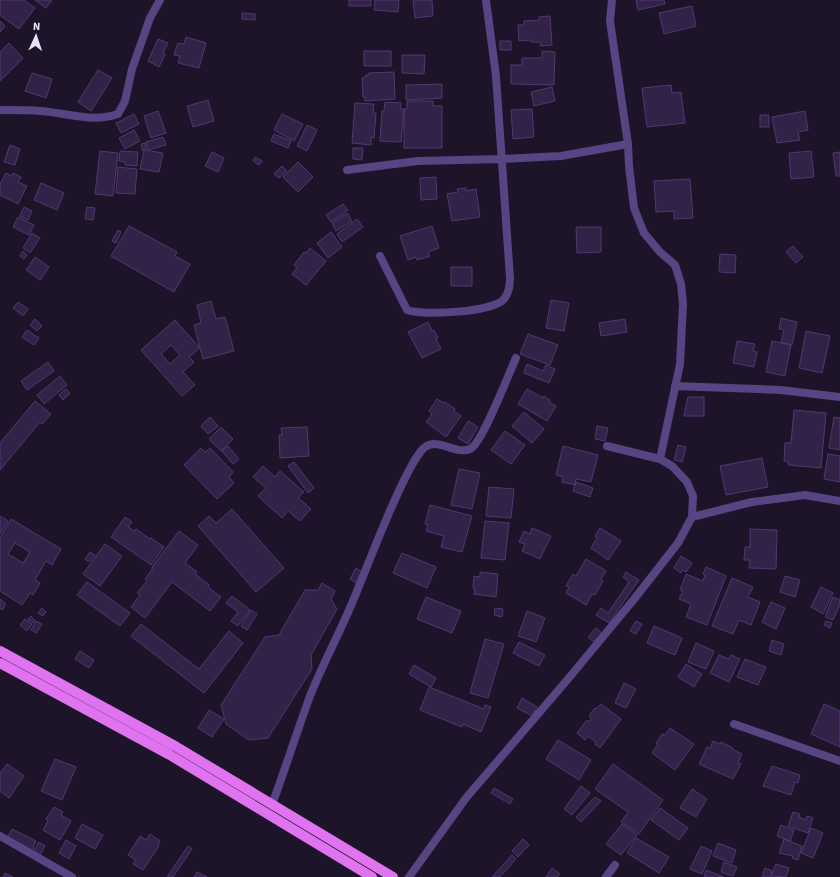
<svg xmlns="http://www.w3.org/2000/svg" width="840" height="877" font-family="'Source Sans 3',sans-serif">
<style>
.building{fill:#332248;stroke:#513771;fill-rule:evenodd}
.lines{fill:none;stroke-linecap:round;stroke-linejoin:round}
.street{stroke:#564483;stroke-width:8}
.primary{stroke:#e073ef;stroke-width:10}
</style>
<rect width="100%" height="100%" fill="#1d1429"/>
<path class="building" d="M1 0H24L35 8 19 29 0 15V2Z
M35 0H52L46 8Z
M349 0H371V6H349Z
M375 0H399L398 12 374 10Z
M413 0H432L433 16 415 18Z
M636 0H664L665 4 638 10Z
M692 6 696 26 664 34 659 13Z
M242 13 255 14V20L242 19Z
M550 16 552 45 541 46 540 42H531V40L519 41 518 25H524V21L539 20V17Z
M0 21 5 26 0 32Z
M186 37 206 43 199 68 178 63 180 56 174 55 178 43 184 44Z
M158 39 168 43 163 53 165 54 159 67 148 61Z
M500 41H511V50H500Z
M9 43 23 58 0 81V52Z
M364 51H391V66H364Z
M542 51 555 52 554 85 511 84V65H522V58H542Z
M402 55H425L424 74 402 73Z
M98 70 112 78 91 111 78 102Z
M394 72 395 99 365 101V97H363L362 78 366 77V75H369V73Z
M32 73 52 79 46 98 25 91Z
M442 84V98L406 100V85Z
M671 85 672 93 681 92 685 123 647 127 642 88Z
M552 87 555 101 534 106 531 92Z
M208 100 214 121 193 127 187 106Z
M407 101H433V106H442V148H404V109H407Z
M385 102 401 103 400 109H404L401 142 380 141 382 111H384Z
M355 103 374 104 373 113H376L374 138 371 137V145L352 143Z
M532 109 534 137 513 139 511 110Z
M158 111 166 133 151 138 144 116Z
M805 111 808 130 798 132 800 140 777 143 772 117Z
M134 114 139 124 121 133 116 123Z
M282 114 303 124 294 141 274 130Z
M760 115H769V127H760Z
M307 125 317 130 307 151 297 146Z
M134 130 140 141 125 149 119 138Z
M274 134 291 141 288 148 271 141Z
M163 137 166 145 148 150 146 142Z
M145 143 146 149 142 150 141 144Z
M10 145 20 149 15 165 4 162Z
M353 148H363L362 160 353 159Z
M144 150 163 153 159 172 140 169Z
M100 151 118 153 113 196 95 194Z
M120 151 138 152 137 166 125 165V162L119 161Z
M811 151 814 177 791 179 789 153Z
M212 152 224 158 218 172 205 166Z
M840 152V176H836L833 153Z
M255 157 262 161 259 165 253 161Z
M298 162 313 177 298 192 283 177Z
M282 166 287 171 279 178 274 174Z
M118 167 137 169 135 194 116 193Z
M6 173 12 176 13 173 21 177 18 182 27 186 18 204 0 195V184Z
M436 177 437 199 421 200 420 178Z
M690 179 693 218 674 219V211L656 212 654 181Z
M41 183 64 193 57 210 34 200Z
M466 188V191L476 189 480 217 452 221 447 194 458 192 457 189Z
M343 204 348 210 331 222 326 215Z
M24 207 32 211 28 220 20 216Z
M87 207 95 208 93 220 85 219Z
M347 213 352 221 336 231 332 223Z
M18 217 34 225 29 235 13 227Z
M357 219 363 227 342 242 337 234Z
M129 226 177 252 175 256 190 264 174 292 111 256Z
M432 226 439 248 428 252 430 256 417 260 416 257 408 260 400 236Z
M576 227H601V252L577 253Z
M118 230 121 232 116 243 112 241Z
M331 232 342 247 328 258 317 243Z
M32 233 40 238 30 253 23 248Z
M793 246 803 257 796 263 786 252Z
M310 248 326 261 306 285 292 274 297 267 294 265 304 252 306 253Z
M23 251 27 255 24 259 20 256Z
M720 254 736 255 735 273 719 272Z
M35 257 49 267 40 280 26 270Z
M451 267H472V286H451Z
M551 300 569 303 564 331 546 328Z
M211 301 216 319 225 317 234 351 203 359 194 325 201 323 197 305Z
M18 302 28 309 23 316 13 308Z
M781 318 797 322 792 345 781 342 784 330 779 329Z
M35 319 42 326 37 331 30 325Z
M625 319 627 332 601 336 599 323Z
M175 320 200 348 189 357 194 362 183 372 195 385 182 396 141 350ZM171 345 180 355 170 364 161 354Z
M428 322 432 331 434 330 438 338 436 339 441 349 422 358 408 332Z
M27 330 39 338 34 345 22 337Z
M806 331 830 336 822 373 799 368Z
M528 334 558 345 550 365 520 354Z
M737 341 755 344 753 351 757 352 754 367 733 363Z
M772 341 791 345 785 376 766 372Z
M48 362 54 371 27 390 21 381Z
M527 364 543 371 546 365 555 369 549 383 524 373Z
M60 376 67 385 44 404 37 395Z
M66 389 70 393 63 400 59 395Z
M527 389 543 398 544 396 550 400 549 402 556 406 547 421 518 404Z
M688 397H704V416H684Z
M437 399 444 403 445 402 455 409 454 411 461 416 446 437 426 422 432 414 429 411Z
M35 401 51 414 42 424 40 422 0 470V443Z
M794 410 826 413 821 468 788 465 789 462 784 461 785 443H791Z
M524 412 544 429 532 443 512 426Z
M210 417 218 426 208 434 201 426Z
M834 417 840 418V450L829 448Z
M468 421 478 427 468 444 458 438Z
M597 426 608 428 605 441 595 439Z
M221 427 233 439 221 451 209 439Z
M307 427 309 456 280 458 279 435H282L281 428Z
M505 431 525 445 511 464 491 450Z
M678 445 686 447 682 462 674 460Z
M228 446 239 459 233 464 222 451Z
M563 446 598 455 591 482 576 479 575 485 562 482 563 477 556 475Z
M201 448 205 452 210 448 233 472 229 477 234 483 217 499 184 465Z
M828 454 840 456V482L824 479Z
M762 458 768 487 726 495 720 466Z
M294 462 314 488 308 493 288 466Z
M263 466 275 477 280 471 304 492 298 498 311 509 300 521 288 511 282 518 258 496 266 488 253 477Z
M459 469 480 473 472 509 451 505Z
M576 482 593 488 590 497 573 491Z
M489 487 514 489 511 518 486 516Z
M430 505 472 516 462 552 441 547 444 536 426 531 428 525 425 524Z
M232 509 284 568 256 592 198 526 209 516 216 523Z
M0 516 8 521 0 534Z
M125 517 132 522 128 527 135 531 136 529 150 539 151 538 164 547 151 565 111 537Z
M11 519 61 549 52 565 46 561 35 580 40 583 33 595 30 593 22 605 0 591V538ZM15 543 30 552 23 563 8 554Z
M485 521 509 523 505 560 481 558Z
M532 528 551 536 540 559 522 551 525 544 519 542 524 531 530 534Z
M600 528 621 541 608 560 591 548 597 538 595 536Z
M750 529 777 530 776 569 749 568 750 560H744L745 547H750Z
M179 531 198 545 185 563 197 572 195 574 209 585 208 587 221 597 210 611 172 582 145 618 131 607 140 595 137 593 147 581 145 579 153 568 152 567Z
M105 544 122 556 100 586 83 574Z
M90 552 95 555 89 562 85 559Z
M402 553 436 567 427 588 393 573Z
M681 556 692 563 686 572 682 570 681 573 674 568Z
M586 559 606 571 601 579 603 581 595 595 592 594 586 605 566 593 569 587 566 586 573 574 576 576Z
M706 567 726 576 707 625 686 617 691 604 679 599 683 591 680 590 686 574 703 581 705 575 703 574Z
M356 568 362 572 356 583 350 579Z
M480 572 498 574 496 597 474 594 475 589 473 588 474 576 480 577Z
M626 572 639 580 609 623 596 615 601 608 608 613 629 582 623 577Z
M785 576 800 580 795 597 780 592Z
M732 578 753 587 748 597 760 602 751 625 739 620 733 634 712 626Z
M87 582 130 613 120 626 77 595Z
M322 583 335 591 331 599 337 609 311 655 312 669 268 738 249 740 226 724 221 705 265 637 279 635 305 590H318Z
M821 587 833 593 823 614 811 607Z
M232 596 250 610 238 626 231 621 238 612 226 603Z
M426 597 461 611 452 633 417 619Z
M833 597 840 600V604L833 620 825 617Z
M0 599 6 604 2 610 0 608Z
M771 602 785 608 776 629 762 622Z
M42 608 46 612 43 616 38 613Z
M495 608 503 609 502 617 494 615Z
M251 610 257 614 247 630 241 626Z
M527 611 545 618 536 642 518 636Z
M31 616 35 620 33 623 28 619Z
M25 619 32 624 27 631 20 625Z
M36 621 42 624 36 633 31 630Z
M636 621 642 624 636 634 630 631Z
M826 621 832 623 830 628 824 625Z
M141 624 199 669 229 631 243 643 204 693 131 636Z
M654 626 682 638 675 655 647 643Z
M596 628 602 633 594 642 588 637Z
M485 639 504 644 488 698 470 693Z
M772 640 784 644 781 655 769 651Z
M519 642 545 655 539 666 513 653Z
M696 643 714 651 706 669 688 662Z
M80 651 94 660 89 668 75 659Z
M719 655 729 659 731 655 740 659 729 682 710 673Z
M745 659 766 667 758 685 737 677Z
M686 664 702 674 694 687 678 677Z
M414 665 436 678 431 687 409 674Z
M624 683 636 689 626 708 615 703Z
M429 687 484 709 485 705 491 707 481 732 463 724 462 727 420 710Z
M522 698 537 707 532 716 517 708Z
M601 704 621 719 600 748 595 744 596 742 588 736 585 740 577 733 587 720 589 722 591 718 589 716 595 708 596 709Z
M824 704 840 711V747L811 734Z
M209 710 224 719 212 737 198 728Z
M670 728 694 744 675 770 652 753 658 744 656 743 662 734 665 735Z
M558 740 591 760 579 780 546 759Z
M713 741 720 744 721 742 733 748 732 749 742 754 738 763 741 764 733 779 699 764 707 747 710 748Z
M55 759 76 767 62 800 41 791Z
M7 764 24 776 9 798 0 791V773Z
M613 764 663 800 639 834 621 822 628 812 595 789Z
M772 766 800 775 798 783 795 782 791 795 763 786Z
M581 786 590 793 572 815 564 809Z
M494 788 513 799 510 804 491 793Z
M692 789 707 799 696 817 680 808Z
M595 797 601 801 581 822 576 817Z
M54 807 63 812 61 815 71 821 60 840 43 830 48 821 46 819Z
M660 808 688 828 679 840 651 820Z
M793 812 800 814 799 817 806 820 807 816 813 818 808 833 788 826Z
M82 824 103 835 95 849 75 838Z
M622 824 637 835 621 855 606 844Z
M781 825 794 830 790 841 777 836Z
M811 828 823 833 813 858 801 853Z
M12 829 36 841 33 847 35 849 39 842 45 846 39 857 6 840Z
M150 834 160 841 158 845 159 846 143 870 133 864 136 860 128 855 140 836 146 840Z
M636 838 669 857 659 873 627 853Z
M523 839 529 845 518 857 512 851Z
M784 839 802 846 798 860 792 858 793 856 779 853Z
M66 840 76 846 69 859 59 853Z
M718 843 736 850 732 863 713 856Z
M188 846 192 849 173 877H167Z
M701 846 712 851 702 874 690 869Z
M512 855 516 859 500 877H492Z
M724 862 737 867 733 876 721 872Z
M776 864 789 868 786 877 771 876Z
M552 868 560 874 557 877H546Z
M765 868 772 871 770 877H762Z
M706 870 724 877H704Z
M197 872 207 877H194Z
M5 873 13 877H3Z"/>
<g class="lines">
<path class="street" d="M0 110C14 110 27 110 41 111 68 113 91 123 118 114L125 101 132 69 150 18 160 0
M347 170 418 161 502 159 561 156 628 144
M380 256 407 310C423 316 494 312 504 299 509 293 510 285 510 278L496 76 486 0
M675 386 781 390 840 397
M607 446 660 459
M692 517 752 502 805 495 840 501
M734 724 840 761
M272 805C285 769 297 732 310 696 324 661 343 627 357 591 369 562 380 533 393 504 401 486 409 467 421 451 435 433 454 456 470 449 482 444 509 373 516 358
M0 836 72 877
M409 877 466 798 568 679 635 598 678 543 692 517 693 496 687 482 672 466 660 459 680 364 683 304 681 284 675 265 660 252 644 233 634 208 629 166 628 144 610 21 612 0
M606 877 615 865"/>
<path class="primary" d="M0 651 175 746 393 877
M0 663 170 755 372 877"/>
</g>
<g transform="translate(36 36) rotate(3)" stroke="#1d1429" stroke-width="3" paint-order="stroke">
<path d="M0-3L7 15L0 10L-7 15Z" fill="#eae0fb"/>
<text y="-6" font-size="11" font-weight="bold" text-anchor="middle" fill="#eae0fb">N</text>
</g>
</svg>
